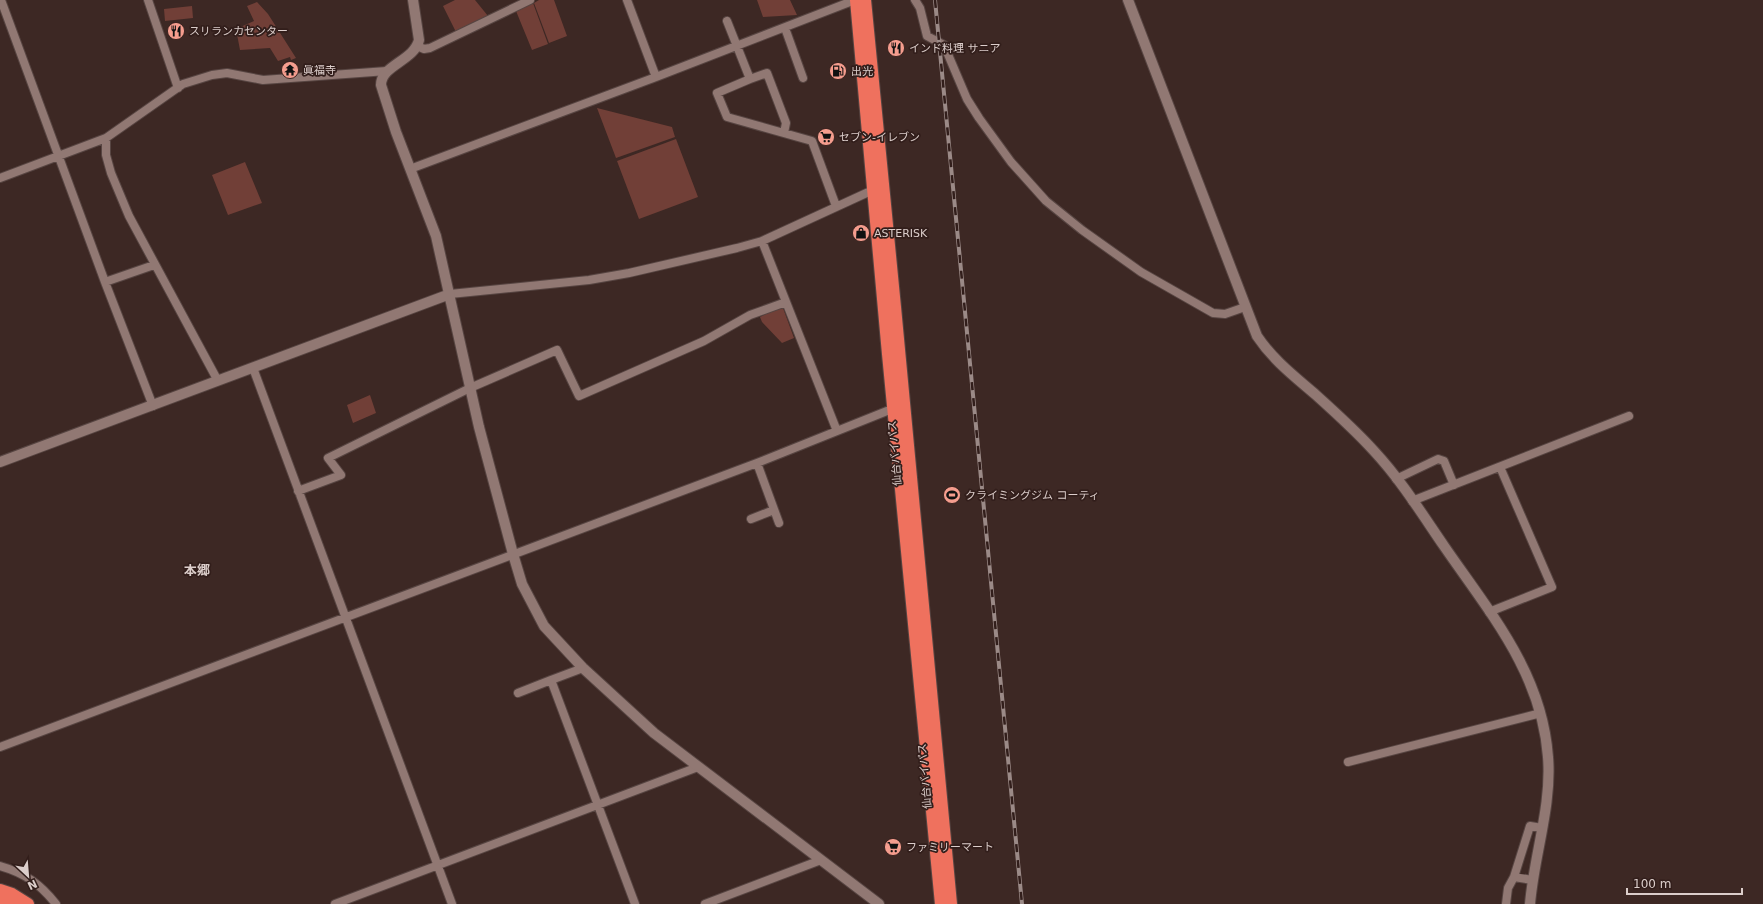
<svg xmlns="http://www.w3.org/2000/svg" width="1763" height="904" font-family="'DejaVu Sans','Noto Sans JP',sans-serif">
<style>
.green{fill:#713f37}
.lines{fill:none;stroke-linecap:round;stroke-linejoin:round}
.street-casing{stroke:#574542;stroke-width:10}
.secondary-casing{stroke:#574542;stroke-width:12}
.highway-casing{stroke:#574542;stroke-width:14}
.street{stroke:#917873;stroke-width:8}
.secondary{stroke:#917873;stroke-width:10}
.highway{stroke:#ef715e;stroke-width:12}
.rail-casing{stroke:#9b8a87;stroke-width:4}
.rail{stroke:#321e1b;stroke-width:2.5;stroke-dasharray:8;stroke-linecap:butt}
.labels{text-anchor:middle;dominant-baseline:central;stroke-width:3.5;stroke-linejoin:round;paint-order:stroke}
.poi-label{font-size:11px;fill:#dccecb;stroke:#321e1b;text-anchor:start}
.street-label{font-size:11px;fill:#dccecb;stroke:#321e1b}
.quarter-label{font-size:13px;font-weight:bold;fill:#dccecb;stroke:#321e1b}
</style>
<rect width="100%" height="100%" fill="#3d2824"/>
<path class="green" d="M455 0H475L488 16 456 32 443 6Z
M539 0H554L567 36 549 43 534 3Z
M757 0H790L797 15 763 17Z
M257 2 268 14 296 58 291 60 290 57 278 61 270 48 240 50 236 29 254 21 247 6Z
M533 3 548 44 532 50 516 11Z
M192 6 193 18 165 21 164 9Z
M597 108 672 127 675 137 616 158Z
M676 139 698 197 639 219 617 161Z
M245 162 262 203 228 215 212 175Z
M779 307 783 308 794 338 782 343 762 322 760 317Z
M370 395 376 413 353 423 347 405Z"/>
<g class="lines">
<g class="street-casing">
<path id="street" d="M1 0 105 282 153 406
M148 0 178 88
M627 0 656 77
M915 0 920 8 927 36 944 45 967 99 979 118 1011 162 1046 201 1082 230 1141 272 1213 313 1225 314 1245 307
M727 21 750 79 717 93 727 117 812 141 836 206
M785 28 803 78
M417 46 424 49 430 48 530 0
M750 79 767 73 786 123 784 133
M106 138V155L111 173 129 216 218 381
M410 169 656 77 855 0
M0 178 106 138 183 84 212 75 227 73 263 80 387 71
M762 241 837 431
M105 282 154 265
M450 294 589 280 629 273 737 248 762 241 873 190
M253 368 452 904
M757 463 779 523
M1396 479 1438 459 1444 461 1454 485
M298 491 341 475 328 458 470 388 557 350 579 396 704 341 750 315 786 302
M1412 501 1629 416
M751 519 774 510
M1489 612 1552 587 1500 467
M583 668 551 680 635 904
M518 693 551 680
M0 747 757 463 887 411 898 409
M1348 762 1541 713
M0 866C25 873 40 884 56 904
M1514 877 1532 880
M335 904 698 767
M705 904 821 860
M1506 904 1508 888 1514 877 1530 826 1542 828"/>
</g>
<g class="secondary-casing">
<path id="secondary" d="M413 0 419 40C414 61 381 65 381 85L396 132 436 236 479 427 513 554 522 584 544 626 583 668 654 733 879 904
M1128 0 1257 336C1273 360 1294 376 1316 395 1336 413 1356 431 1374 451 1401 480 1422 514 1444 546 1490 613 1542 673 1548 757 1552 806 1534 855 1530 904
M0 462 450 294"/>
</g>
<g class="highway-casing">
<path id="highway" d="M856 0 888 354 941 904
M865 0 895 307 951 904
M0 890 12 894 28 904
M0 900 12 904"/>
</g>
<use href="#street" class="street"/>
<use href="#secondary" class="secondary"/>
<use href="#highway" class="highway"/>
<g class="rail-casing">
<path id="rail" d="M935 0 1022 904"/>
</g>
<use href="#rail" class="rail"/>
</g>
<defs>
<g id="restaurant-disc" transform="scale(0.9)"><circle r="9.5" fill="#f59d8e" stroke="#321e1b"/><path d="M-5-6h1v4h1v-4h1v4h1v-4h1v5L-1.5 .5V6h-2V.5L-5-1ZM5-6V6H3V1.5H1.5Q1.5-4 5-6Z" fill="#111"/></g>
<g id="temple-disc" transform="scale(0.9)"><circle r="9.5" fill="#f59d8e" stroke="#321e1b"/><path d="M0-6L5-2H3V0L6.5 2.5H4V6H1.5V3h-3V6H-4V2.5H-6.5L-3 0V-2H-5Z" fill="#111"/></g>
<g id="fuel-disc" transform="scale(0.9)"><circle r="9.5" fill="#f59d8e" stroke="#321e1b"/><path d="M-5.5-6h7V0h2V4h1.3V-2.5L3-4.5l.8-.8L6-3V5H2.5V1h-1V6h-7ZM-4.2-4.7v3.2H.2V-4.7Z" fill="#111"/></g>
<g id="supermarket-disc" transform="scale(0.9)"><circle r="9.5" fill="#f59d8e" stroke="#321e1b"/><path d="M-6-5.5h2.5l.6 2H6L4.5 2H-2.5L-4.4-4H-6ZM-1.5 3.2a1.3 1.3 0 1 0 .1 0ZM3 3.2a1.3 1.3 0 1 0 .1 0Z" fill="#111"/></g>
<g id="shop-disc" transform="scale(0.9)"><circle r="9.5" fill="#f59d8e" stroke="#321e1b"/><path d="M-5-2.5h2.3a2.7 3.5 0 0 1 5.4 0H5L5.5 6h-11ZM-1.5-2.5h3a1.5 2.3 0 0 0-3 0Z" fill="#111"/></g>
<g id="stadium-disc" transform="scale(0.9)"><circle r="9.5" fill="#f59d8e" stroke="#321e1b"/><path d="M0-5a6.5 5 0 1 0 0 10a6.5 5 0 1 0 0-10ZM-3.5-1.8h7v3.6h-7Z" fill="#111"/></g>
</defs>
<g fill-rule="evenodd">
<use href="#restaurant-disc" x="176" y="31"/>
<use href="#restaurant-disc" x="896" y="48"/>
<use href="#temple-disc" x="290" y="70"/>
<use href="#fuel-disc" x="838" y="71"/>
<use href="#supermarket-disc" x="826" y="137"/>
<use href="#shop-disc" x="861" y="233"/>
<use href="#stadium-disc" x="952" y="495"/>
<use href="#supermarket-disc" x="893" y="847"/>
</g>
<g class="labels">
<g class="poi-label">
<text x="189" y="31">スリランカセンター</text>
<text x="909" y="48">インド料理 サニア</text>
<text x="303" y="70">眞福寺</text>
<text x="851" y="71">出光</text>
<text x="839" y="137">セブン-イレブン</text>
<text x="874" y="233">ASTERISK</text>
<text x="965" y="495">クライミングジム コーティ</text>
<text x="906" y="847">ファミリーマート</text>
</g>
<g class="street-label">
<text transform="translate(895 453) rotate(-95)">仙台バイパス</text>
<text transform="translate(925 776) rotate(-95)">仙台バイパス</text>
</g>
<g class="quarter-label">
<text x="197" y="570">本郷</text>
</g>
</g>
<g transform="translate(28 876) rotate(154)" stroke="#321e1b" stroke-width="3" paint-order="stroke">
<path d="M0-3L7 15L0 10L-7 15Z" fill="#dccecb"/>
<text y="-6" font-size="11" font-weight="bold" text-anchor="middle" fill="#dccecb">N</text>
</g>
<path d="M1627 888v6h115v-6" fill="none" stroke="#dccecb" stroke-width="2"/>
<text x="1633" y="888" font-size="12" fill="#dccecb" stroke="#321e1b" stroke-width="3" paint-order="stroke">100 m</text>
</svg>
